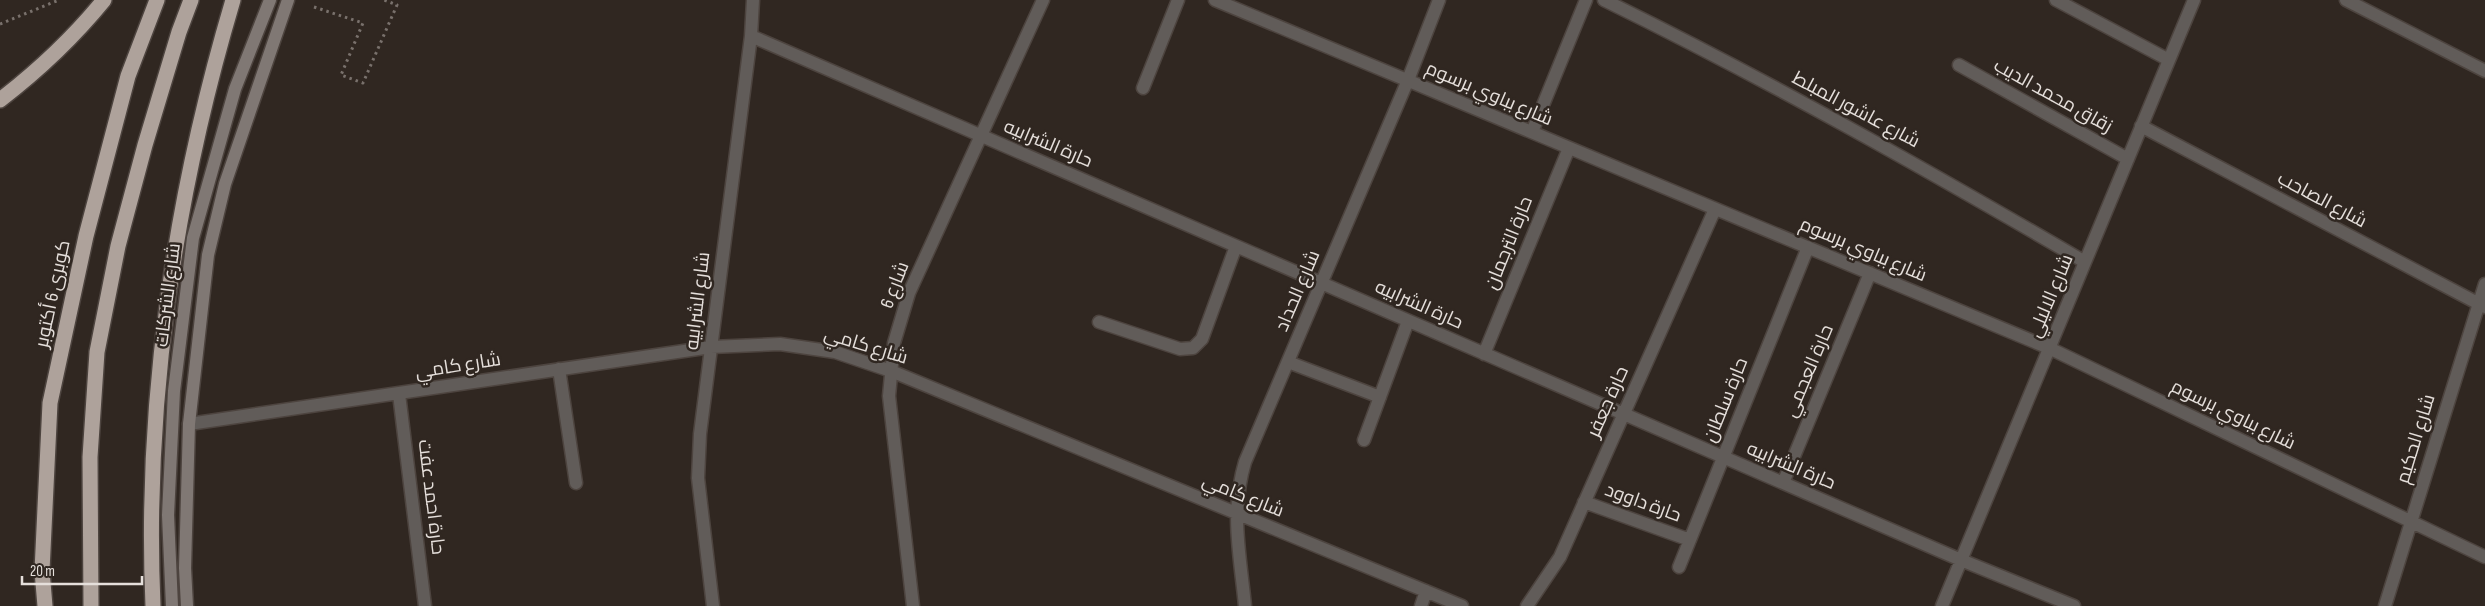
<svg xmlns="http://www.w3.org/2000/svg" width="2485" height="606" font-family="'Sofia Sans Condensed',Cairo,sans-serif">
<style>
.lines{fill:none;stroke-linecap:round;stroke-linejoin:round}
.minor-casing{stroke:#4d443f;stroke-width:15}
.secondary-casing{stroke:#4d443f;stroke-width:15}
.motorway-casing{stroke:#4d443f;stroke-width:18}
.path{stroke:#79716c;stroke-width:3;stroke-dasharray:2.5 4;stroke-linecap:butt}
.minor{stroke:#615c59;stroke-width:12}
.secondary{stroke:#807874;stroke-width:12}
.motorway{stroke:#aea29b;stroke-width:15}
.labels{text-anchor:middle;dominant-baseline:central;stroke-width:5;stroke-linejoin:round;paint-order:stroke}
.street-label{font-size:19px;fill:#e5dfdb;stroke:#302721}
</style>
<rect width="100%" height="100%" fill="#302721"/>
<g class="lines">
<g class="minor-casing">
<path id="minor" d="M1215 0 2049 348 2485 557
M1604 0C1768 80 1927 170 2085 262
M2056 0 2169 60
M2346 0 2485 71
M751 36 1961 560 2074 606
M1959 65 2128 159
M1143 88 1178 0
M2141 126 2485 307
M1532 132 1586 0
M1099 322 1180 349 1193 348 1202 339 1236 246
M1484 354 1569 148
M1288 362 1380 397
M559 369 576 483
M399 394 425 606
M189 424 711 347 780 344 835 352 891 371 1462 606
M1364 440 1408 321
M1783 483 1870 273
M1584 502 1690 540
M1679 567 1808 247
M713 606 698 478 700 434 751 36 753 0
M913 606 889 396 894 343 909 293 1043 0
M1245 606C1240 554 1230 513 1245 462L1408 80 1439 0
M1421 606 1426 591
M1527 606 1560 557 1715 209
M1942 606 2194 0
M2385 606 2485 284"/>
</g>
<g class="secondary-casing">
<path id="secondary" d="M172 606 168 515 174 391 193 238 235 89 270 0
M187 606 185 568 189 424 208 255 225 184 288 0"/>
</g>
<g class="motorway-casing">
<path id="motorway" d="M0 100C39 70 73 38 104 0
M45 606 42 571 50 403 86 236 128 76 157 0
M91 606 90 457 97 352 118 246 145 145 179 32 191 0
M153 606C144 402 175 195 233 0"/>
</g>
<path class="path" d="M314 7 363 23 341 75 363 83 397 5 384 0
M0 24 59 0"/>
<use href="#minor" class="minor"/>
<use href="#secondary" class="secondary"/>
<use href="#motorway" class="motorway"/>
</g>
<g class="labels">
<g class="street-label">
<text transform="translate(1489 94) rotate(23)">شارع بباوي برسوم</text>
<text transform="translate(2053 96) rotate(29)">زقاق محمد الديب</text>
<text transform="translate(1856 110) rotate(28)">شارع عاشور المبلط</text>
<text transform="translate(1048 144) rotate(23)">حارة الشرابيه</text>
<text transform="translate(2322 200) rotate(28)">شارع الصاحب</text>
<text transform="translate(1509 243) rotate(-68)">حارة الترجمان</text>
<text transform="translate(1863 250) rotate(23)">شارع بباوي برسوم</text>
<text transform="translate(895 285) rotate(-69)">شارع 6</text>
<text transform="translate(1298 291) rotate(-67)">شارع الحداد</text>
<text transform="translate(53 294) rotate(-78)">كوبرى 6 أكتوبر</text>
<text transform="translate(168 295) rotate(-83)">شارع الشركات</text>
<text transform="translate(2051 296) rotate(-67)">شارع الاليلي</text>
<text transform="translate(698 301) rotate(-83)">شارع الشرابيه</text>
<text transform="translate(1419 305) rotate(24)">حارة الشرابيه</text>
<text transform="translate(866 346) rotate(17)">شارع كامي</text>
<text transform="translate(458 366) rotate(-9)">شارع كامي</text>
<text transform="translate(1809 371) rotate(-67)">حارة العجمي</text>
<text transform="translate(1726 400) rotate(-68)">حارة سلطان</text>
<text transform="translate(1608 402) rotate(-66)">حارة جعفر</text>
<text transform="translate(2233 415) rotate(26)">شارع بباوي برسوم</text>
<text transform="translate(2416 439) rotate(-73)">شارع الحكيم</text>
<text transform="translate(1791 466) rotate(23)">حارة الشرابيه</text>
<text transform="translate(1243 496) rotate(22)">شارع كامي</text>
<text transform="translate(431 497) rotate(83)">حارة احمد عفت</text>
<text transform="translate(1643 503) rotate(20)">حارة داوود</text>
</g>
</g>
<path d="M22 576v8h120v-8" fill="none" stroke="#e5dfdb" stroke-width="2.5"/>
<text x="30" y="576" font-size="15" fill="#e5dfdb" stroke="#302721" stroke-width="4" paint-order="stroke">20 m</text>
</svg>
